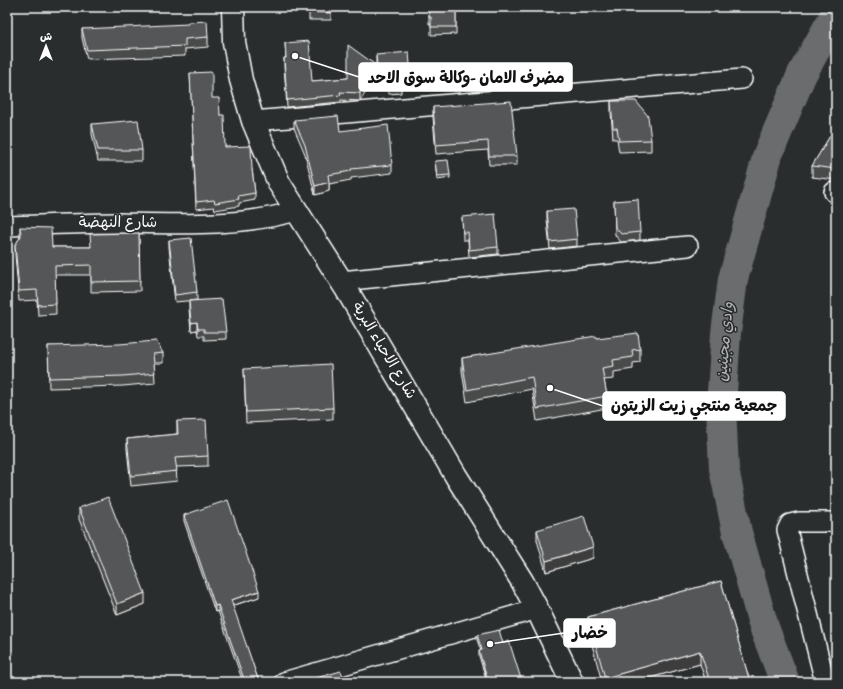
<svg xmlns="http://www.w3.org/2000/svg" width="843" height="689" font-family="'Gochi Hand','Playpen Sans Arabic',sans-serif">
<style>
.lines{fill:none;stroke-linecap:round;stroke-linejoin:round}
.river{stroke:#6a6c6d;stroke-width:30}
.street-casing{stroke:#fff;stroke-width:22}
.primary-casing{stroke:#fff;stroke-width:25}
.street{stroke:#2a2d2e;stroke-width:19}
.primary{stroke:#2a2d2e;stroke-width:22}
.wall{fill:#494b4c;stroke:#fff}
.shaded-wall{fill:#3c3d3e;stroke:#fff}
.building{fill:#555758;stroke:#fff}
.labels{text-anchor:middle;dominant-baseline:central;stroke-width:3;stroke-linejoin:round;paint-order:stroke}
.street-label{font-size:15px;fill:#fff;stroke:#2a2d2e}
.water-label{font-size:16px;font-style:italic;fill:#b4b6b6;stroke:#2a2d2e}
.leader{fill:none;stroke:#fff;stroke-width:1.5}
.callout-dot{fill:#fff;stroke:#2a2d2e;stroke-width:1.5}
.callout{fill:#fff;stroke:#fff;stroke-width:1.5}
.callout-label{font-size:16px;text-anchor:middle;font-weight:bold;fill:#111}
</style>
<rect width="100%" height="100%" fill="#2a2d2e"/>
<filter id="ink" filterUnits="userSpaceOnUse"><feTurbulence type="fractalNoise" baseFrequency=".025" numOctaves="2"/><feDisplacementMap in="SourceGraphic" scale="8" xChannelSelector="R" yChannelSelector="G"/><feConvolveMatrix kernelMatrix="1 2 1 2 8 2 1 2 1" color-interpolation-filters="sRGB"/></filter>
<g filter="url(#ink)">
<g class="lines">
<path class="river" d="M785 682 764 627 737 532 724 469 721 407 726 333 733 279 768 154 802 74 836 13"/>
<g class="street-casing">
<path id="street" d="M253 121 742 79
M834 192H836
M7 226C45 225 82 223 120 223 179 224 239 227 296 211
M341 281 688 246
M284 682 537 609
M825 682 787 530 790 524 799 522H836"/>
</g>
<g class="primary-casing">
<path id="primary" d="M233 7 234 42 241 80 253 121 279 183 345 287 456 476 522 581 537 609 572 682"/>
</g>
<use href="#street" class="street"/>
<use href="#primary" class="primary"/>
</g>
<path class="wall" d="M309 7H331V20H309Z
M429 7H456V34L431 35V24H429Z
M82 29 208 37V47L185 49V56L87 59 82 38Z
M285 43 312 81 348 78 376 66V55L411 78V85L401 86V93L389 94 386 88 367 90 360 101 341 100V102L287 107 284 66V58H286Z
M190 73 212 98 220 115 225 147 252 169 255 193V200L239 203V206L215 210 214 207 196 209Z
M611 101 651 140V151L619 152 617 139H613L611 112Z
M433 107 517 156V165H489L488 150 436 154 433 117Z
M294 120 340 131 392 165V173L351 178V180L329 184V191L315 195 305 154 294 128Z
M92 124 142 150V161H98L92 134Z
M836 126V180L812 177V166Z
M435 161 450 175V178L437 180Z
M614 201 640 232V240L621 242 615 235Z
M547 211 577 239V246L550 249 547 219Z
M462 217 498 247V254L469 257 468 240H463Z
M20 227 52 247H90L139 233 140 291 91 292V275H55L56 314 38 315 37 300 19 301 15 255V245L20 238Z
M169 240 197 292V300L175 302 169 247Z
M189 301 226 332V339L204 340V336H198L197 330 191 331 189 309Z
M597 338 640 349V362L633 363V369L614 372V379L604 380 607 396V408L537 421 532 389 467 402 462 371V358Z
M48 346 163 353V363H154L155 383 123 386 49 388Z
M244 369 333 408V419L246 423Z
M177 421 208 456V466L176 467 177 481 131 486 127 449V439L177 434Z
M79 508 145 604 117 615 79 519Z
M184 515 259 597 232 606 259 682H243L218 611 215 612 184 521Z
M537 530 593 558 546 572 537 540Z
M721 581 750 682H706L700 664 635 682H602L588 630V617Z
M477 635 503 643 522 682H487L479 656V651H481L477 640Z"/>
<path class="shaded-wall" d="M367 82V90L360 101V93Z
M329 182V191L315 195V186Z
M197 322V330L191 331V323Z
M593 547V558L546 572V561Z
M259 591V597L231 606V600Z
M145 593V604L117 615V604Z
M218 605V611L215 612V606Z
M700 651V664L635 682H605V678Z"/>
<path class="building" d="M309 7H331V13L309 12Z
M429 7H456V27H431V17H429Z
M207 21 208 37 185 39V46L87 50 82 29 188 24V22Z
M309 41 312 81 348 78V45L377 66 376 55 409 52 411 78 400 79 401 85 389 86 386 81 367 82 360 93 340 92 341 95 287 100 284 58H286L285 43Z
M212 72V98H219L220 115H224L225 147 251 146 252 169 255 193 238 196 239 199 215 203 214 200 196 202 190 73Z
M511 101 517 156H489L488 141 436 145 433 107Z
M611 101H636L648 116 651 140 619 141 617 128H613Z
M338 116 340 131 388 125 392 165 351 169V171L328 175 329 182 315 186 305 145 294 120Z
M138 120 142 150H98L92 124Z
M836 126V169L812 166Z
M448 160 450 175 437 176 435 161Z
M638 199 640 232 621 234 615 227 614 201Z
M574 209 577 239 550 242 547 211Z
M495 214 498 247 469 250 468 232 463 233 462 217Z
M20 227 51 228 52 247H91L90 234 139 233 140 281 91 282V265L55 266 56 304 38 305 37 290 19 291 15 245 21 236Z
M191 238 197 292 175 295 169 240Z
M222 299 226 332H204V329H198L197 322 191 323 189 301Z
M638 333 640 349 632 350 633 357 613 360 614 366 602 368 607 396 537 409 532 377 467 390 462 358 596 336 597 338Z
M156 341 163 353 153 354 155 373 123 376 49 378 48 346 119 344Z
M331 364 333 408 246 412 244 369Z
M206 420 208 456 175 458 177 471 131 476 127 439 178 434 177 421Z
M108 497 145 593 117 604 79 508Z
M228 500 259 591 231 600 259 682H245L218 605 215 606 184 515Z
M584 516 593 547 546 561 537 530Z
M721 581 750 682H710L700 651 605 678 588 617Z
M499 630 503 643 509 641 522 682H488L479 651 482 650 477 635Z
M341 671 345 682H302Z"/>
</g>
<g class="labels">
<g class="street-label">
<text x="118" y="224">شارع النهضة</text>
<text transform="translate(383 351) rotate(59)">شارع الاحياء البرية</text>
</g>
<g class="water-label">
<text transform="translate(727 342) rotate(-85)">وادي مجينين</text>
</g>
</g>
<path class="leader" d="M295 56L359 77M550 388L603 406M490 644L564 633"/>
<g class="callout-dot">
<circle cx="295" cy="56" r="4"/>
<circle cx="550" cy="388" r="4"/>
<circle cx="490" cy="644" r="4"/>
</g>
<g class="callout">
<rect x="359" y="63" width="213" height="28" rx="4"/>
<rect x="603" y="392" width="182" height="28" rx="4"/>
<rect x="564" y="619" width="51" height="28" rx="4"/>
</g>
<g class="callout-label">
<text x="466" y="83">مضرف الامان -وكالة سوق الاحد</text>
<text x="694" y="411">جمعية منتجي زيت الزيتون</text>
<text x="590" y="638">خضار</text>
</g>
<rect width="843" height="689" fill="none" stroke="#2a2d2e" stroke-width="24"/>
<rect x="12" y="12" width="819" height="665" fill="none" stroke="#fff" stroke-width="1.5" filter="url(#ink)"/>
<g transform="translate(46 46)" stroke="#2a2d2e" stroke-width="3" paint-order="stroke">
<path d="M0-3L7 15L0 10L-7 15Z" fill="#ffffff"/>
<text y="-6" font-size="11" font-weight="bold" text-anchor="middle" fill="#ffffff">ش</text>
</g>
</svg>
